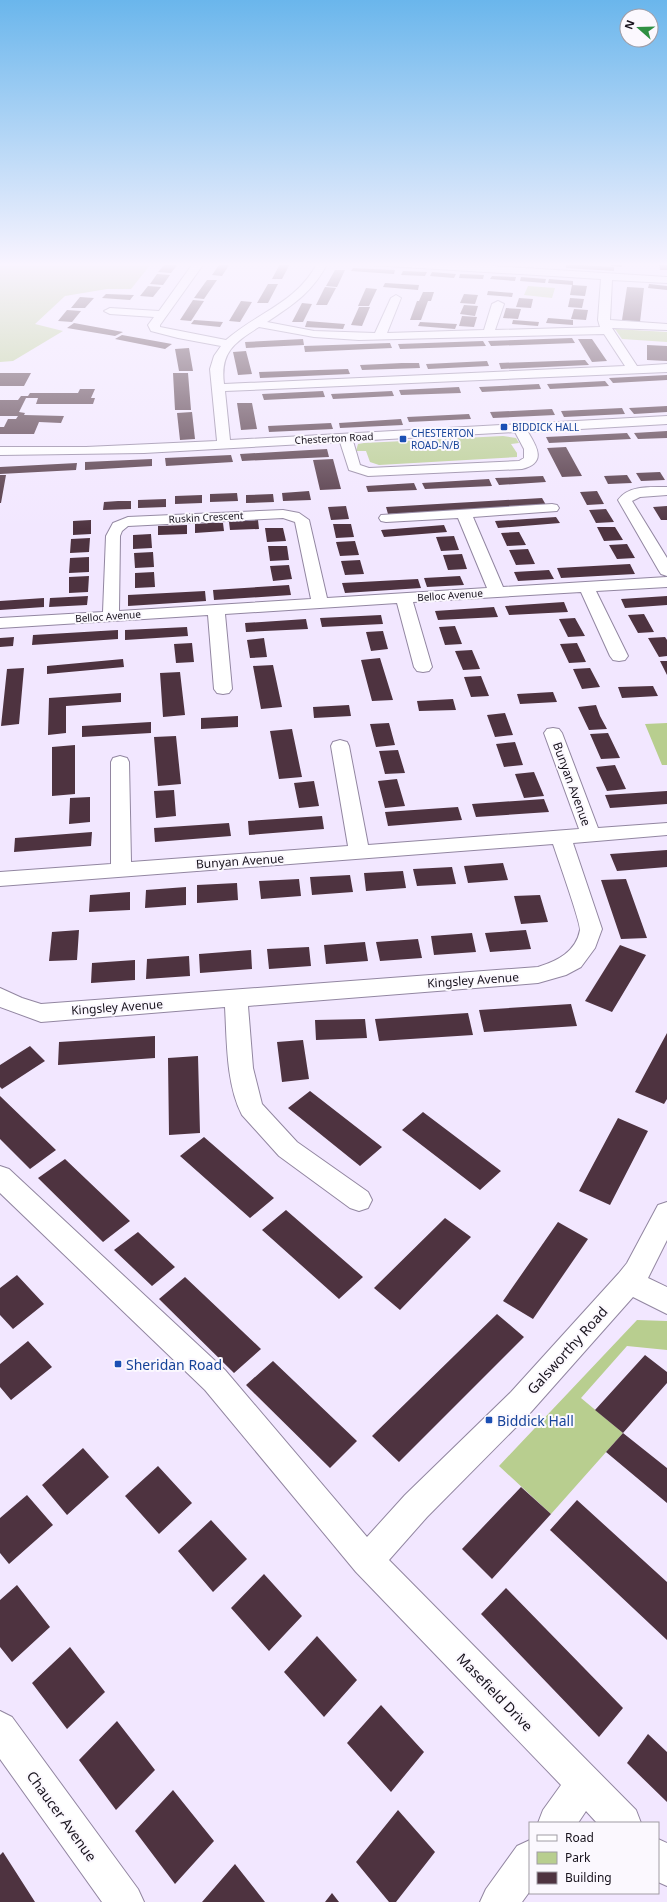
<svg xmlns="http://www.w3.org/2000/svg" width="667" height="1902" font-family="'Noto Sans',sans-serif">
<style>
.green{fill:#b8ce8f}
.building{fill:#4e3340}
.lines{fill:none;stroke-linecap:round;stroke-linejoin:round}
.street-casing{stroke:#9286a1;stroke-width:2}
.street{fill:#fff;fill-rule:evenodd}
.transit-dot{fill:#1a4fb4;stroke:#fbf8fe;stroke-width:1.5}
.labels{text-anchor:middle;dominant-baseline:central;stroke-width:4;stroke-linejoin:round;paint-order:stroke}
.far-transit-label{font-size:10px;fill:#164399;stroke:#fbf8fe;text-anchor:start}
.far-street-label{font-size:10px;fill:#17121c;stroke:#fbf8fe}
.street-label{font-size:12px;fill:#17121c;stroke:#fbf8fe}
.near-street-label{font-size:14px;fill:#17121c;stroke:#fbf8fe}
.near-transit-label{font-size:14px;fill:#164399;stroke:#fbf8fe;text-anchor:start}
</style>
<rect width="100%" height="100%" fill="#f2e7ff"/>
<path class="green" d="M0 262H132L151 264 131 289H107L65 296 35 324 63 331 13 361 0 362Z
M528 286 555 288 552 298 524 295Z
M615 329 667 332V342L622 339Z
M503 436 516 438 519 443 511 444 517 453V457L379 465 370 462 366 451H356L358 444 364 443Z
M667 723V765H662L645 724Z
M637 1320 667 1321V1350L627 1346 581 1398 623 1433 551 1514 499 1466Z"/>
<path class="building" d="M221 262H231L222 276 212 275Z
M281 262H291L282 279H272Z
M485 262H507L506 265Z
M612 262H623L622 267 611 266Z
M659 262H667V270H660Z
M166 263 178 264 171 273 158 272Z
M566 264 614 267V271L566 268Z
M353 268 395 270 394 274 351 271Z
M335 270H345L337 287 326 286Z
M403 271 427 272 425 276 401 275Z
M432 272 456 274 454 278 430 276Z
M157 274 170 275 163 285 150 284Z
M460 274 484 275 483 279 459 278Z
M492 276 516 277 515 281 490 279Z
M521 277 546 279 545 283 520 281Z
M549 279 573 281V285L548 283Z
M207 280H217L204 299 194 298Z
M385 283 419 285 418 290 383 287Z
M268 284H278L268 303H257Z
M649 284 667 286V290L648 288Z
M572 285 587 286 585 296 570 295Z
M148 286 161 287 153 297 140 296Z
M325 287 336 288 327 305H316Z
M627 287 644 288 640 322 622 320Z
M366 288 377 289 369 306H358Z
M488 291 513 293 512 297 487 295Z
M423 292H434L431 301H428L421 320H410L417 301H419Z
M106 294 134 295 130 300 102 298Z
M464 294 478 295 475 304 460 303Z
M80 297 94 298 85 308H71Z
M519 298 533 299 531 308 516 307Z
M570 298 584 299 582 308 568 307Z
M193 300 204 301 191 321 180 320Z
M241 301 252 302 240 322 229 321Z
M302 303 312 304 303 322H292Z
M464 305 478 306 475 316 460 314Z
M359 307H370L362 326 351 325Z
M506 308 521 309 518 319 503 318Z
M574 309 588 310 586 320 571 319Z
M67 310 81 311 72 322 58 321Z
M462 316 477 317 474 327 459 326Z
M548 318 573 320V325L546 323Z
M194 320 223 322 220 327 191 324Z
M513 320 539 322 538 326 512 324Z
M307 321 345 324 343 329 305 327Z
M420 322 457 324 455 329 418 326Z
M74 323 123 332 115 336 67 328Z
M122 335 172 344 165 349 115 339Z
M572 338 575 343 491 346 488 341Z
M303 339 304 345 246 348 245 342Z
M578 339H592L607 361 592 362Z
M483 341 486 346 400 349 398 344Z
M390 343 392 348 305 352 304 346Z
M647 345 667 346V361L647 360Z
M189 348 193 371H179L175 349Z
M246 351 252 374 238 375 233 352Z
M585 360 589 365 501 369 499 363Z
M487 361 489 366 428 369 426 364Z
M402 363H419L420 368 362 370 360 365Z
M348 369 350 374 260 378 259 372Z
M0 373H31L24 386H0Z
M173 373H188L191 410H175Z
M667 375V380L613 383 609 378Z
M605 381 609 386 550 389 547 384Z
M539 384 541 389 482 392 479 387Z
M459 387 461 393 401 395 399 390Z
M80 389H95L91 398H95L93 404H36L38 398H26L19 412 25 413 24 415 64 416 61 423 39 422 34 434H0V427H4L8 419H16L18 416H0V400H18L21 396H28L30 393H78Z
M323 391 325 397 264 400 262 394Z
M392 391 394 396 333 399 331 394Z
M237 403H252L257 429 241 430Z
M667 406V412L634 414 629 408Z
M622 408 625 414 564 417 561 411Z
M552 409 555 415 493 418 490 412Z
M192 412 195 439 180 440 177 413Z
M469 414 471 419 409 422 407 417Z
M401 419 403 425 340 428 339 423Z
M331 423 333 429 269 432 268 426Z
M667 431V438L638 439 634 433Z
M627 433 631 439 549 443 546 437Z
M566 447 582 476 562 477 547 448Z
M327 449 329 457 242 461 240 454Z
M231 455 233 462 166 466 165 458Z
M152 459V466L85 470V462Z
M333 459 341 489 320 490 313 460Z
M77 463 76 470 0 474V467Z
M660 472 665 480 641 481 636 473Z
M0 475H6L1 503H0Z
M627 475 632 483 608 484 604 476Z
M543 476 546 482 499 485 495 478Z
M489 479 492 486 425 489 422 483Z
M414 483 417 490 368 492 366 486Z
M309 491 311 500 283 501 282 493Z
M597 491 604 504 587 505 580 492Z
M237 493 238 501 210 502V494Z
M273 494 274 502 246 503V495Z
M202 495V503L175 504V496Z
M542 498 546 505 388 514 386 507Z
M166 499V507L138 508V500Z
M118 501H131V509L103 510 104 502Z
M346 506 349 519 331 520 328 507Z
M667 506V520H661L653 507Z
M606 509 614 522 596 523 589 510Z
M556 517 560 523 498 528 495 521Z
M91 520V534L73 535V521Z
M258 520 259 529 230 530 229 522Z
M209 523H223L224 531 195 533V524Z
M333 524H351L354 537 336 538Z
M187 525V534L158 535V526Z
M444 525 447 532 384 537 381 530Z
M597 527H615L623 540 604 541Z
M265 528H283L286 541 267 542Z
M519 532 526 545 507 546 501 533Z
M151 534 152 548 133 549V535Z
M454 536 459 550 441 551 436 537Z
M90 538 89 552 70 553 71 539Z
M355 541 359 555 340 556 336 542Z
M627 544 635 558 617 559 609 545Z
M268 546H287L289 560 270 561Z
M528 549 535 564 516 565 509 550Z
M153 552 154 567 135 568 134 553Z
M462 554 467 569 448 570 443 555Z
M89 557V572L69 573 70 558Z
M360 560 364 574 345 575 341 561Z
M630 564 635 574 561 578 557 568Z
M289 565 292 579 273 581 270 566Z
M549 570 554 579 518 581 514 572Z
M154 572 155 587 135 588V573Z
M89 576 88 592 69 593V577Z
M460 576 464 585 427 587 424 578Z
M418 579 421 588 345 593 342 583Z
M289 585 291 595 214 600 213 590Z
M205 591 206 601 128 606V595Z
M88 596 87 605 49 607 50 598Z
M667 596V605L625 608 621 599Z
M44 598V607L0 610V601Z
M564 602 568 612 509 615 505 606Z
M494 607 498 617 438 620 435 611Z
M644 614 654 632 638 633 628 615Z
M381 615 383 624 322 627 320 618Z
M575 618 585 636 568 637 559 619Z
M306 619 308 629 246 632 245 623Z
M455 626 462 644 445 645 439 627Z
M187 627 188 636 125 640V630Z
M118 630V639L32 645 33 635Z
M383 631 388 649 371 651 366 632Z
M14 637 13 646 0 647V638Z
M665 637 667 640V656L659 657 648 638Z
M264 638 267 657 250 658 247 640Z
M192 643 194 662 176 663 174 644Z
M577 643 586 662 569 663 560 644Z
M472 650 480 669 463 670 455 651Z
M380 658 393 700 372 701 361 660Z
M123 659 124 667 47 674V666Z
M660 661H667V675Z
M273 665 282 707 261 709 253 666Z
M24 668 19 724 1 726 7 669Z
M590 668 600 687 582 689 573 669Z
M180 672 185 715 163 717 160 673Z
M481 676 489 696 471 697 464 677Z
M653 686 658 696 622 698 618 687Z
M553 692 557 702 520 704 517 694Z
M121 693V702L66 706V733L48 735 49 698Z
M453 699 456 710 419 711 417 701Z
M349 705 351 716 314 718 313 707Z
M596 705 600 716 607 729 589 730 578 707Z
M505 713 513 735 495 737 487 715Z
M238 716V727L201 729V718Z
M151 722V733L82 737V726Z
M389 723 395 745 376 747 370 724Z
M292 729 302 777 279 779 270 731Z
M608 733 620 758 601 759 590 734Z
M176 736 181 784 158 786 154 737Z
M515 742 523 765 504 767 496 744Z
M75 745V794L52 796V747Z
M398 750 405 773 385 774 379 751Z
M615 765 626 789 607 791 596 767Z
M534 772 544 796 524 798 515 774Z
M397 779 405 806 385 808 378 781Z
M314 781 319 806 299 808 294 783Z
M174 790 176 816 156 818 154 791Z
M667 791V804L610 808 605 795Z
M90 797V822L69 824 70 798Z
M544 799 549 812 476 817 472 804Z
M458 807 462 820 388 826 385 812Z
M322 816 324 829 249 835 248 821Z
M229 823 231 836 155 842 154 828Z
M92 832 91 846 14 852 15 838Z
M667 850V867L617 871 610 854Z
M503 863 508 880 468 883 464 866Z
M452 867 456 884 417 886 413 869Z
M403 871 406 888 366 891 364 873Z
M350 875 353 892 312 895 310 877Z
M299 879 301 896 261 899 259 881Z
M626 879 647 938 621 939 601 880Z
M237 883 238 900 197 903V885Z
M186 887V905L145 908 146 890Z
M130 892V910L89 912 90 895Z
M540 895 548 922 521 924 514 896Z
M79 930 77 960 49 961 52 932Z
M526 930 531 949 490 952 485 933Z
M472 933 476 952 434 955 431 936Z
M418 939 422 958 380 961 376 942Z
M365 942 368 961 326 964 324 945Z
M620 945 646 955 612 1012 585 1001Z
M309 947 311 966 269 969 267 949Z
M251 950 252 969 200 973 199 954Z
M189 956 190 976 146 979 147 959Z
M135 960V980L91 983 92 963Z
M571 1004 577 1026 484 1032 479 1010Z
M468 1013 473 1035 379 1041 375 1019Z
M365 1019 367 1038 316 1040 315 1020Z
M667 1033V1099L664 1104 635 1092Z
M155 1036V1058L58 1065 59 1042Z
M303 1040 309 1079 282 1082 277 1042Z
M30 1046 45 1061 2 1089 0 1087V1065Z
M198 1056 200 1133 169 1135 168 1058Z
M310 1091 382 1147 360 1166 288 1108Z
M0 1096 56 1150 30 1169 0 1139Z
M423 1112 501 1171 480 1190 402 1130Z
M618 1118 648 1131 610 1205 579 1191Z
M204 1137 274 1198 250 1218 180 1156Z
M65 1159 130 1221 103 1242 38 1178Z
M286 1210 363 1277 339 1299 262 1230Z
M445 1218 471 1237 400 1310 374 1288Z
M558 1222 588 1239 533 1319 503 1301Z
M138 1232 175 1267 152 1286 114 1250Z
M17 1275 44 1304 13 1329 0 1315V1288Z
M185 1277 261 1349 234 1373 159 1299Z
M497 1314 524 1337 399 1462 372 1436Z
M28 1341 52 1367 11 1400 0 1387V1364Z
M645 1355 667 1372V1383L623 1433 595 1410Z
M273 1361 357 1441 330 1468 246 1385Z
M623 1433 667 1468V1503L606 1452Z
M83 1448 109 1477 67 1515 42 1485Z
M158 1466 192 1503 159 1534 125 1496Z
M521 1487 551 1514 492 1579 462 1549Z
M27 1495 53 1525 9 1564 0 1553V1518Z
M577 1500 667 1582V1640L550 1530Z
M211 1520 247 1559 213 1592 178 1551Z
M264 1574 302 1616 269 1651 231 1608Z
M17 1585 50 1627 12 1662 0 1647V1600Z
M506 1588 623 1708 599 1737 481 1614Z
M317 1636 357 1680 324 1717 284 1672Z
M70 1647 105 1692 67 1729 32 1683Z
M381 1705 424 1752 391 1792 347 1743Z
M117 1721 155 1770 116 1810 79 1760Z
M648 1734 667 1752V1802L627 1763Z
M173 1790 214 1841 175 1884 135 1831Z
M398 1810 435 1852 396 1902H389L356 1862Z
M3 1852 35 1902H0V1855Z
M235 1864 265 1902H202Z
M332 1893 339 1902H325Z"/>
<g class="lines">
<g class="street-casing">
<path id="street" d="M194 262H205L160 325V327L226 340C258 312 297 303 318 262H328C313 292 294 304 267 322L314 331 375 333 391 298 396 295 401 298 387 333 484 330 492 304 498 301 504 304 495 330 600 327 598 320 601 279 371 265 366 262H430L667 277V283L612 280 610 320 667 324V330L612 328 637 366 667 364V372L225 391 230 440 667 416V424L528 432C537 447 547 463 522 469L368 476 349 470 340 442 144 453 0 455V447H86L217 441 210 369 214 356 221 346 178 338 151 331 148 325 154 317 110 314 104 311 110 308 159 311ZM259 327 314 337 359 340 604 334 625 366 224 384C220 352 234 343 259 327ZM515 432 524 449V458L519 461 369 468 360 465 353 441Z
M667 487V495L640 497 632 501 667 558V576L661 574 659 571 618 500C628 485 651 487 667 487Z
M552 504 557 505 559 508 557 511 473 517 503 587 667 577V587L596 591 628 656 625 660 619 661 613 660 610 656 581 592 413 602 432 667 429 671 423 672 417 671 414 667 397 603 225 614 232 689 229 693 223 694 217 693 214 689 208 615 0 628V618L103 612 106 536 113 523 128 517 283 510 299 513 309 520 327 598 487 588 458 518 386 522 381 521 379 518 381 515ZM283 518 295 522 311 599 119 611 120 536 122 531 128 526Z
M553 728 559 729 562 733 598 828 667 823V835L573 843 602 929 595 948 581 967 566 975 538 983 248 1006 253 1068 262 1104 297 1142 368 1192 372 1200 368 1208 359 1211 350 1208 279 1156 242 1115C226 1084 227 1041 225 1007L41 1022 0 1007V988L22 998 41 1004 538 967C557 961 576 952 580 930 581 923 557 856 553 844L0 886V872L111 864V762L113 758 120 756 127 758 129 762 131 862 348 846 331 746 333 742 340 740 347 742 349 746 368 845 579 829 544 733 547 729Z
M0 1166 9 1169 225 1370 367 1537 405 1495 511 1392 619 1273 627 1263 658 1205 667 1202V1240L648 1278 667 1287V1314L633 1297 531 1412 427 1517 389 1560 636 1810 641 1823H597L586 1811 578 1823H538L543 1810 561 1785 356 1572 205 1390 0 1193Z
M0 1711 12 1717 138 1889 144 1902H102L0 1759Z
M658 1839 667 1843V1886L658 1882Z
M530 1840V1891L522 1902H480L486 1889 517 1846Z"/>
</g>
<use href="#street" class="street"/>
</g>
<linearGradient id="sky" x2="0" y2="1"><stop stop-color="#6ab6ec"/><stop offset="0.5" stop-color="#f9f4ff"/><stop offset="1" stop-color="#f9f4ff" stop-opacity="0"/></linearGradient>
<rect width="667" height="529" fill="url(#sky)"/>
<g class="transit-dot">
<rect x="500" y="423" width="8" height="8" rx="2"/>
<rect x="399" y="435" width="8" height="8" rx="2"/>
<rect x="114" y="1360" width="8" height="8" rx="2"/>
<rect x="485" y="1416" width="8" height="8" rx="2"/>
</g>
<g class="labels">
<g class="far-transit-label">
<text x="512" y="427">BIDDICK HALL</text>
<text x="411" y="433">CHESTERTON<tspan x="411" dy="12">ROAD-N/B</tspan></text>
</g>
<g class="far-street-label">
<text transform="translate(334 438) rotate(-3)">Chesterton Road</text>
<text transform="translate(206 517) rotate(-3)">Ruskin Crescent</text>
<text transform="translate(450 595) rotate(-4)">Belloc Avenue</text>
<text transform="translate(108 616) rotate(-4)">Belloc Avenue</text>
</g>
<g class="street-label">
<text transform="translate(572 784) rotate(70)">Bunyan Avenue</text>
<text transform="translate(240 861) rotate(-4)">Bunyan Avenue</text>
<text transform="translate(473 980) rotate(-4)">Kingsley Avenue</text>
<text transform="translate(117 1007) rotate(-4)">Kingsley Avenue</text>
</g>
<g class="near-street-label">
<text transform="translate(567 1350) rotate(-48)">Galsworthy Road</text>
<text transform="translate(495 1692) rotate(46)">Masefield Drive</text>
<text transform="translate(62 1816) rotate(54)">Chaucer Avenue</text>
</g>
<g class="near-transit-label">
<text x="126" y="1364">Sheridan Road</text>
<text x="497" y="1420">Biddick Hall</text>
</g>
</g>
<rect x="529" y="1822" width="130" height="72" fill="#fbf8fe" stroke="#a09ca4"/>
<rect x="537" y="1835" width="20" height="6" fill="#ffffff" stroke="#a09ca4"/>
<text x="565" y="1842" font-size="12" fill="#17121c">Road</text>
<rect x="537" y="1852" width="20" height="12" fill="#b8ce8f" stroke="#a09ca4"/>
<text x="565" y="1862" font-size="12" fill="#17121c">Park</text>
<rect x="537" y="1872" width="20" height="12" fill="#4e3340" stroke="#a09ca4"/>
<text x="565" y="1882" font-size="12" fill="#17121c">Building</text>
<g transform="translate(639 28) rotate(290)"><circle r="19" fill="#fbf8fe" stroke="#a09ca4"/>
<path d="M0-3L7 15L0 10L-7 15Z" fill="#2f9043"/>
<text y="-6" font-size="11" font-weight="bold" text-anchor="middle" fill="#17121c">N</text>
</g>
</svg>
